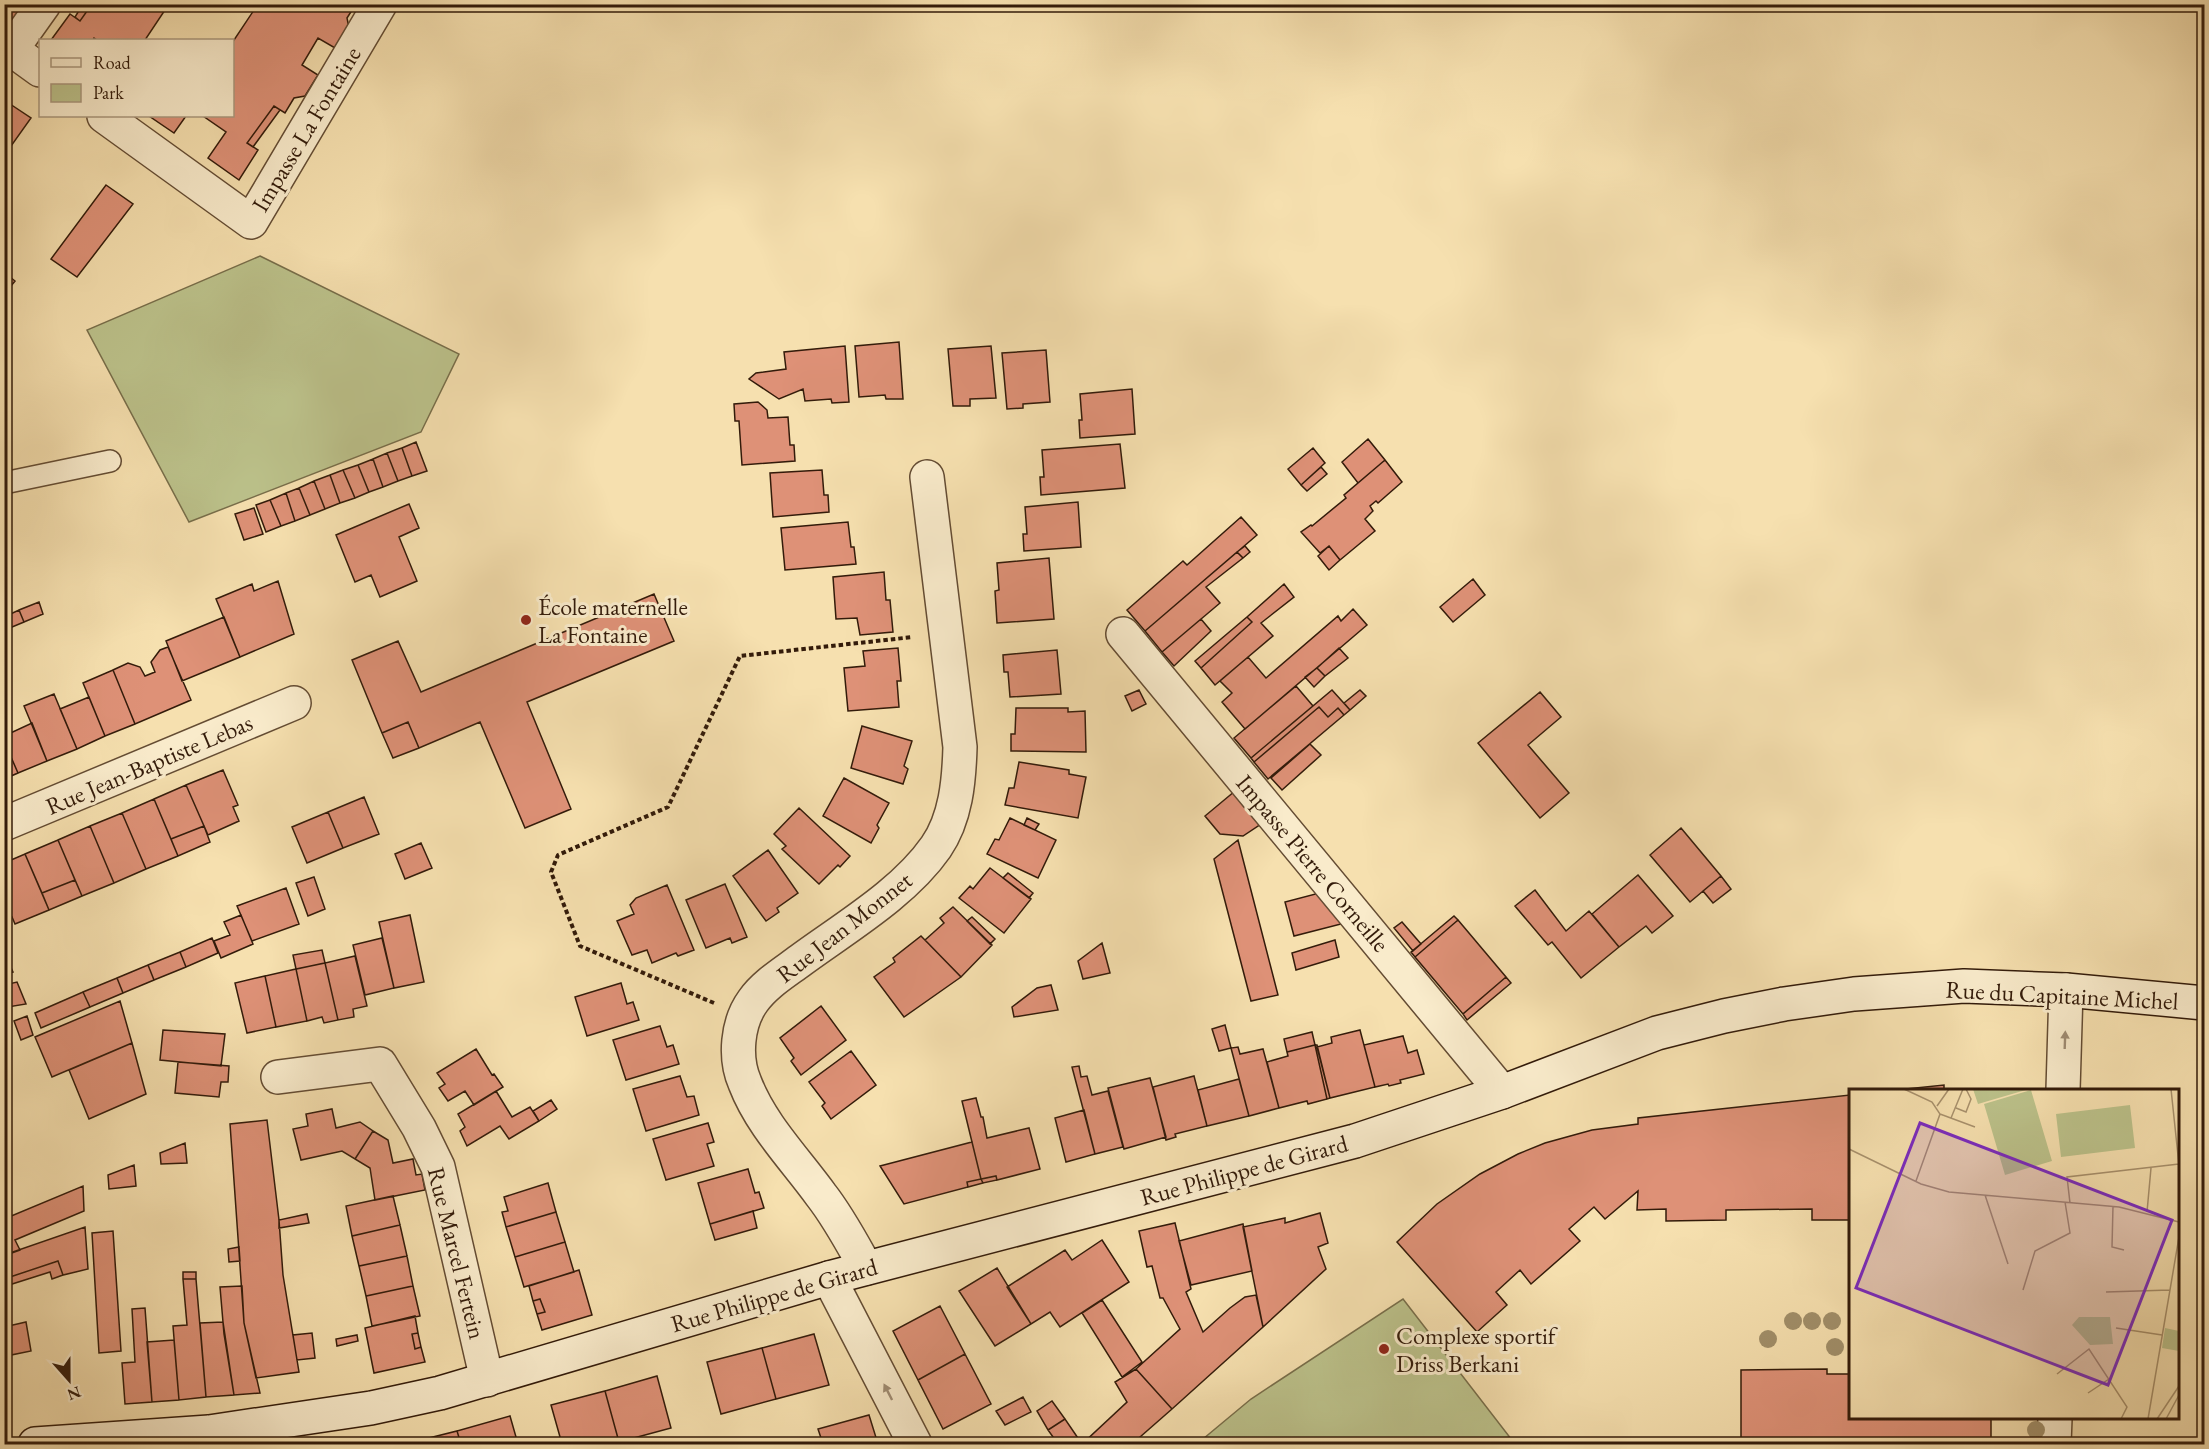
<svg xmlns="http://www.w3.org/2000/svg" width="2209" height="1449" font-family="'EB Garamond',serif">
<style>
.green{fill:#bcc28b;stroke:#786e4a;stroke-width:1.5}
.building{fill:#de9177;stroke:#331b0a;stroke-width:1.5}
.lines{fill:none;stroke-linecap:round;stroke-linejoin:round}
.lane-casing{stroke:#644c33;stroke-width:24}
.street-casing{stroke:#644c33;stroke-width:36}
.secondary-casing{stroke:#331b0a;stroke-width:36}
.path{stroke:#331b0a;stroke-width:4;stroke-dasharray:4.5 3;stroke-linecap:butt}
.lane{stroke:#f9ebcb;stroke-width:21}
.street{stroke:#f9ebcb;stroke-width:33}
.secondary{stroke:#f9ebcb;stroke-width:33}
.tree{fill:#a18f6a}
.oneway{fill:#a08d74}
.poi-dot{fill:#8f2418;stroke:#f9ebcb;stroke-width:2}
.labels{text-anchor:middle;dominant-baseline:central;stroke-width:6;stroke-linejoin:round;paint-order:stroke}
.street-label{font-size:24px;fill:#331b0a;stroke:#f9ebcb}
.poi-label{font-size:24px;fill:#331b0a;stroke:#f9ebcb;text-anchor:start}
.inset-road{fill:none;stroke:#a8916d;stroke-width:1.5}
.view{fill:#7b2cbf;fill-opacity:0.15;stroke:#7b2cbf;stroke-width:3}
.inset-edge{fill:none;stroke:#331b0a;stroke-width:3}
</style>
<rect width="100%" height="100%" fill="#f6e0af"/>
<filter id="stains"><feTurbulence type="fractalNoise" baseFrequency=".00333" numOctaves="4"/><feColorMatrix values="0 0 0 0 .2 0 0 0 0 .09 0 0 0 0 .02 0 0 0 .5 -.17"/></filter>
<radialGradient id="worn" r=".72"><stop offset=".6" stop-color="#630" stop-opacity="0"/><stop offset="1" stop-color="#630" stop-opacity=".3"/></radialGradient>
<path class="green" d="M260 256 459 354 421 432 189 522 87 330Z
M1403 1299 1515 1444H1197L1251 1399Z"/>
<path class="building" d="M4 4H26L15 21 4 13Z
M83 4H92L80 21 75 17Z
M92 4H169L145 40H97L94 38 93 40H51L70 14 80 21Z
M258 4H356L347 18 349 28 335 48 318 38 302 65 318 75 305 96 294 98 285 113 274 106 247 143 258 150 239 180 208 158 226 132 203 116H232V43Z
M4 100 31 118 4 156Z
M274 106 280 110 253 147 247 143Z
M149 116H186L174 133Z
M106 185 133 204 77 277 51 259Z
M4 272 15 281 7 291 4 288Z
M899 342 903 399H886L885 395 859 397 855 346Z
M845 346 849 402 832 403 831 399 805 401 803 389 779 399 749 379 756 373 786 369 784 352Z
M991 346 996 398 970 399V406H953L948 349Z
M1046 350 1050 402 1023 404V408L1007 409 1002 353Z
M1132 389 1135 434 1080 438 1079 420H1082L1080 394Z
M758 402 767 410 768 418 788 417 790 445H794L795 461 742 465 739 421H735L734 404Z
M1368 439 1385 460 1358 483 1342 462Z
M416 442 427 471 412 476 402 448Z
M1120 444 1125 488 1041 495 1040 477H1044L1042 450Z
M402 448 412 476 398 481 387 453Z
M1313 448 1325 463 1301 485 1288 469Z
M387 453 398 481 383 487 373 459Z
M373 459 383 487 369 492 358 465Z
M1385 460 1402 482 1378 503 1376 501 1370 506 1373 511 1365 519 1375 531 1340 560 1329 546 1320 553 1301 532 1311 525 1312 526 1346 498 1344 495Z
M358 465 369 492 355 498 343 470Z
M1321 467 1327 474 1307 491 1301 485Z
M343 470 355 498 340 503 330 475Z
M822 470 824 495H828L829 512 773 517 770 473Z
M330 475 340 503 325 509 314 481Z
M314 481 325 509 310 515 299 488Z
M299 488 310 515 295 521 286 493Z
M286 493 295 521 281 526 270 500Z
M270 500 281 526 266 532 256 505Z
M1078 502 1081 547 1024 551 1023 534H1027L1025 507Z
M409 504 419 528 399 537 417 581 380 597 371 575 355 582 336 535Z
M254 508 263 534 244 540 235 514Z
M1241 517 1257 535 1145 631 1127 610 1183 561 1187 565Z
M848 522 851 547H854L856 564 785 570 781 528Z
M1245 546 1250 552 1243 558 1237 552Z
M1329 546 1340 560 1329 570 1318 556Z
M1237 552 1243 558 1206 587 1220 603 1162 652 1145 631Z
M1049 558 1054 619 997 623 995 591 999 590 997 563Z
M884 572 886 600H890L893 632 860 635 857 618 836 619 833 577Z
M1473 579 1485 595 1453 622 1440 607Z
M278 581 294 634 240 657 216 599 252 584 254 591Z
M1284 584 1294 597 1261 623 1273 636 1215 685 1201 668 1252 622 1247 617Z
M654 594 674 641 527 702 571 809 525 828 480 722 419 748 408 722 382 733 352 660 398 641 421 692Z
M39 602 43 614 24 622 19 610Z
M1353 609 1367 625 1245 729 1222 702 1232 693 1220 681 1248 657 1266 678 1338 616 1341 621Z
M19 610 24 622 5 630 4 617Z
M224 617 240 657 182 681 166 641Z
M1247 617 1252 622 1201 668 1195 661Z
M1201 619 1211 631 1174 666 1162 652Z
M168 647 191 700 135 724 113 670 128 663 140 667 145 676 155 672 151 662 160 650Z
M898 648 901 681H897L899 707 848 711 844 668 865 666 863 651Z
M1339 648 1348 658 1325 676 1317 668Z
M1057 650 1061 694 1010 697 1008 672H1004L1003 655Z
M1317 668 1325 676 1314 687 1305 677Z
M113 670 135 724 105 736 83 683Z
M1296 686 1313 706 1251 758 1234 738Z
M1139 690 1146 704 1132 711 1125 696Z
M1332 690 1350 710 1344 715 1338 708 1328 717 1319 707 1254 762 1251 758Z
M1360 690 1366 696 1350 710 1344 703Z
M1540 692 1561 717 1528 745 1569 793 1540 818 1478 743Z
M54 694 77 749 47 761 24 706Z
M89 697 105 736 77 749 60 709Z
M1319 707 1328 717 1338 708 1344 715 1268 779 1254 762Z
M1016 708H1068V712L1085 711 1086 752 1011 751V734H1015Z
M408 722 419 748 393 758 382 733Z
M32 723 47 761 18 773 4 741V736Z
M862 726 912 741 904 766 908 769 903 784 851 768Z
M4 741 18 773 4 779Z
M1310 744 1321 755 1282 790 1271 778Z
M1019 762 1069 770V774L1086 777 1078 818 1005 805 1009 788H1014Z
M223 770 238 805 233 807 239 821 208 835 186 785Z
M844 778 889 803 877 825 879 828 871 843 823 816Z
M186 785 204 826 171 839 154 799Z
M1235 791 1261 824 1243 836 1220 834 1205 816Z
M364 797 379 834 343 848 328 812Z
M154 799 178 856 146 869 122 813Z
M799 808 850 856 840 867 838 865 819 884 782 849 786 846 774 834Z
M328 812 343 848 307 863 292 827Z
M122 813 146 869 114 883 90 826Z
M1010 818 1056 840 1038 878 987 854 995 839 999 840Z
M1027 818 1039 824 1035 830 1024 825Z
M90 826 114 883 82 896 58 840Z
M204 826 210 842 178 856 171 839Z
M1681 828 1721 876 1690 902 1650 855Z
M58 840 75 880 42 893 25 854Z
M1238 840 1278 995 1251 1001 1214 859Z
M421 843 432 868 405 879 395 854Z
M768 850 798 893 777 908 779 912 766 921 733 876Z
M25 854 49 910 15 924 12 917 4 921V863Z
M990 868 1031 899 1004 933 959 898 970 886 973 889Z
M1008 873 1033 893 1029 898 1003 878Z
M1638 875 1673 916 1652 933 1646 926 1619 947 1592 914Z
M1721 876 1731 889 1713 903 1703 891Z
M314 877 325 909 308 916 296 883Z
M75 880 82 896 49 910 42 893Z
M725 884 747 937 732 943 730 938 706 948 686 900Z
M667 885 694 950 678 956 676 953 652 963 647 950 632 955 617 921 634 914 630 905 636 898Z
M286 888 299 924 252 941 237 906Z
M1535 890 1566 931 1589 911 1619 947 1581 978 1552 942 1548 945 1515 906Z
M1323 892 1337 909 1341 924 1294 936 1285 902Z
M953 907 992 945 961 977 925 940 944 923 940 918Z
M241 915 253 944 221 958 214 941 230 935 224 922Z
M410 915 424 982 394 988 379 922Z
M1454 916 1458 920 1415 957 1411 952Z
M972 917 995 939 990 944 967 921Z
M1458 920 1506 977 1463 1014 1415 957Z
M1402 922 1421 944 1413 951 1394 928Z
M921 936 961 977 904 1017 874 977 895 962 893 958Z
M212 938 218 953 186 967 180 952Z
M382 938 394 988 365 995 353 945Z
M1335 940 1339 957 1296 970 1292 953Z
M1102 943 1110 973 1083 979 1078 961Z
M322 950 325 963 296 969 293 955Z
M4 952 13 972 4 975Z
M180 952 186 967 154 980 148 965Z
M355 956 367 1006 353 1009 354 1017 338 1020 325 963Z
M325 963 338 1020 324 1023 322 1017 307 1021 296 969Z
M148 965 154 980 123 993 117 978Z
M296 969 307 1021 276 1027 265 976Z
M265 976 276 1027 247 1033 235 983Z
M1506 977 1511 983 1467 1020 1463 1014Z
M117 978 123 993 90 1007 83 992Z
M17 982 26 1004 8 1007 4 985Z
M621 983 627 1004 633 1002 639 1020 587 1036 575 997Z
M1051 985 1058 1010 1014 1017 1012 1007 1037 988Z
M83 992 90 1007 41 1028 35 1013Z
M120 1001 132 1043 52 1077 35 1037Z
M821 1006 846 1040 801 1075 791 1061 794 1058 780 1038Z
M27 1016 33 1035 21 1040 14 1021Z
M1225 1025 1231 1048 1219 1051 1212 1029Z
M660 1026 667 1047 673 1045 679 1064 626 1080 613 1040Z
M163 1030 225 1034 221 1066 160 1060Z
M1360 1030 1375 1087 1330 1098 1317 1047 1332 1043 1331 1037Z
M1312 1032 1315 1045 1287 1052 1284 1039Z
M1403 1036 1408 1053 1417 1050 1424 1074 1400 1080 1401 1083 1389 1086 1388 1084 1375 1087 1364 1045Z
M132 1043 146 1094 89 1119 69 1070Z
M1315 1045 1327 1099 1308 1104 1307 1101 1279 1108 1267 1062 1288 1056 1287 1052Z
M1315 1045H1317L1330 1098 1327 1099Z
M1238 1047 1240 1054 1263 1049 1279 1108 1249 1116 1231 1048Z
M476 1049 492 1075 494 1074 503 1087 474 1105 465 1091 448 1101 439 1088 445 1084 437 1073Z
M851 1051 876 1085 831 1119 822 1106 825 1103 809 1082Z
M178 1062 229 1066 228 1082H221L219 1097 175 1093Z
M1079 1066 1081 1077 1087 1076 1092 1095 1108 1091 1123 1147 1095 1154 1072 1067Z
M680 1076 687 1097 694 1096 699 1115 646 1131 633 1089Z
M1194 1076 1207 1126 1175 1134 1176 1137 1166 1140 1153 1087Z
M1150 1078 1166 1137 1124 1149 1108 1088Z
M1239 1079 1249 1116 1207 1126 1198 1090Z
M1944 1085V1090H1896Z
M496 1091 512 1117 530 1107 539 1121 509 1139 500 1126 467 1146 460 1131 465 1127 458 1114Z
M1850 1095V1220H1812V1209L1726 1210V1220L1666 1221V1209L1637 1210 1638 1191 1605 1219 1594 1207 1569 1229 1580 1241 1531 1284 1520 1270 1496 1292 1507 1305 1477 1332 1397 1242 1437 1204 1480 1174 1518 1154 1545 1143 1592 1130 1638 1124V1118Z
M976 1098 981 1117H983L987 1138 1029 1128 1040 1169 997 1180 996 1176 981 1179 962 1101Z
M551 1100 557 1109 539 1121 533 1111Z
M332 1109 336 1128 360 1122 373 1131 355 1159 342 1151 301 1160 293 1129 308 1126 306 1114Z
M1084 1110 1095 1154 1066 1162 1055 1118Z
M267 1120 279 1220 283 1275 299 1372 256 1378 244 1323 230 1124Z
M708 1123 714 1142 707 1144 714 1166 666 1180 653 1139Z
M373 1131 388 1140 393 1163 413 1159 416 1175 422 1174 425 1190 375 1200 370 1168 355 1159Z
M972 1142 981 1179 967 1182 968 1187 904 1204 880 1166Z
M185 1143 187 1163 161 1164 160 1153Z
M134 1165 136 1186 109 1189 108 1175Z
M748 1169 755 1193 759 1192 764 1208 710 1224 698 1183Z
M996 1176 997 1180 983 1183 981 1179Z
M981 1179 983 1183 968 1187 967 1182Z
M548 1183 556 1212 506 1227 502 1212 508 1211 504 1197Z
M83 1186 84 1211 15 1240 20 1250 6 1255 4 1250V1219Z
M393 1196 400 1225 352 1236 346 1206Z
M753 1211 757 1228 715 1240 710 1224Z
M556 1212 565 1242 515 1257 506 1227Z
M1320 1213 1328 1243 1318 1247 1326 1269 1263 1327 1243 1227 1285 1218V1223Z
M307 1214 309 1223 279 1228V1220Z
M1175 1223 1191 1289 1186 1292 1203 1332 1230 1308 1245 1297 1256 1295 1263 1327 1172 1409 1136 1369 1180 1329 1163 1298H1160L1152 1266 1147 1267 1139 1231Z
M1243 1224 1252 1271 1191 1285 1179 1241Z
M400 1225 407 1256 359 1266 352 1236Z
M85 1227 88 1269 63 1275 58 1261 4 1279V1255Z
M113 1231 121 1351 99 1353 92 1233Z
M1102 1240 1129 1282 1060 1327 1050 1312 1031 1324 1007 1287 1065 1250 1072 1260Z
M565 1242 574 1272 524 1287 515 1257Z
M239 1247 240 1261 229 1262 228 1249Z
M407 1256 413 1286 366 1296 359 1266Z
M58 1261 63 1275 52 1279 50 1272 9 1285 7 1278Z
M997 1268 1031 1324 995 1346 959 1291Z
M579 1270 592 1315 542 1330 537 1314 545 1312 540 1299 533 1301 529 1286Z
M183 1272H196V1279H183Z
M183 1279H196L206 1397 179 1400 173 1326 187 1325Z
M242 1286 244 1323 260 1393 234 1395 224 1334 220 1287Z
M413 1286 420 1316 372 1326 366 1296Z
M540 1299 545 1312 537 1314 533 1301Z
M1102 1300 1142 1362 1122 1377 1082 1313Z
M940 1306 965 1354 918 1380 893 1331Z
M145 1308 152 1402 125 1404 122 1363 135 1362 132 1309Z
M415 1316 418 1333 412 1334 415 1349 421 1347 425 1362 374 1373 365 1328Z
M26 1322 31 1351 11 1355 10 1350 4 1351V1327Z
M223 1322 234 1395 206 1397 200 1323Z
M312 1333 315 1358 297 1360 293 1335Z
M418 1333 421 1347 415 1349 412 1334Z
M814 1334 829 1385 776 1399 762 1348Z
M357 1335 358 1341 337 1346 336 1339Z
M174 1340 179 1400 152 1402 147 1342Z
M762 1348 776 1399 721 1414 707 1362Z
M965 1354 991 1404 943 1429 918 1380Z
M1136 1369 1172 1409 1132 1444H1058L1048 1430 1065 1419 1082 1444 1127 1402 1115 1382Z
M1827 1369V1374H1850V1418H1991V1444H1741V1370Z
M657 1376 671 1428 619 1442 605 1391Z
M605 1391 619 1442 608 1444H562L551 1405Z
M1023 1397 1031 1412 1005 1425 996 1411Z
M1052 1401 1065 1419 1048 1430 1037 1411Z
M869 1415 878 1444H823L818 1429Z
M510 1416 518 1444H461L457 1431Z
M457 1431 461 1444H405Z"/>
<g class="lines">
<g class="lane-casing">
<path id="lane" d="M4 483 110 461"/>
</g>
<g class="street-casing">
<path id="street" d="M4 44 40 70
M12 49 44 4
M104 116 251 222 380 4
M1123 634 1502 1092
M4 824 294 703
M278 1077 380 1064 419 1128 438 1167 487 1380
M2063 1090 2066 990
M866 1268C852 1243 839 1218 821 1195 795 1159 761 1125 745 1083 734 1058 737 1023 753 1001 765 984 785 972 801 960 846 927 904 893 936 847 956 818 959 781 960 747L927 477
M829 1278 915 1444
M2054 1444 2055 1418"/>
</g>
<g class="secondary-casing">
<path id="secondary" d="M35 1444 209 1432 371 1408 440 1393 829 1278 1355 1141 1502 1092 1657 1033 1724 1016 1784 1004 1854 994 1964 986 2066 990 2204 1003"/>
</g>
<path class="path" d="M714 1003 580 946 551 872 558 855 668 807 740 656 913 637"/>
<use href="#lane" class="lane"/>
<use href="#street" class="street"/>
<use href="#secondary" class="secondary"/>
</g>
<g class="tree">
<circle cx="1793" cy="1321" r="9"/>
<circle cx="1812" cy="1321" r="9"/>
<circle cx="1832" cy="1321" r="9"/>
<circle cx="1768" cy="1339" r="9"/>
<circle cx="1835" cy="1347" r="9"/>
<circle cx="2036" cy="1430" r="9"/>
</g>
<defs><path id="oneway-solid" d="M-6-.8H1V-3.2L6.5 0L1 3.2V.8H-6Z" transform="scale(1.5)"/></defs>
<g class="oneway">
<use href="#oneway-solid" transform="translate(2065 1040) rotate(-88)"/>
<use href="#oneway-solid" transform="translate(888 1392) rotate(-117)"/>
</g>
<g class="poi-dot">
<circle cx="526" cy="620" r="6"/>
<circle cx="1384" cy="1349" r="6"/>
</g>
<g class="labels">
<g class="street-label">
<text transform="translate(306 129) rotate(-59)">Impasse La Fontaine</text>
<text transform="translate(149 764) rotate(-23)">Rue Jean-Baptiste Lebas</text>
<text transform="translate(1313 863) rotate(50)">Impasse Pierre Corneille</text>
<text transform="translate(844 927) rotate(-38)">Rue Jean Monnet</text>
<text transform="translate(2062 995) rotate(3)">Rue du Capitaine Michel</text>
<text transform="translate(1244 1170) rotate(-15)">Rue Philippe de Girard</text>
<text transform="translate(457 1253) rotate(76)">Rue Marcel Fertein</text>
<text transform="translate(774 1295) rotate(-16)">Rue Philippe de Girard</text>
</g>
<g class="poi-label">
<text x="538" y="606">École maternelle<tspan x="538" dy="28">La Fontaine</tspan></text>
<text x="1396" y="1335">Complexe sportif<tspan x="1396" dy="28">Driss Berkani</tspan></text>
</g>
</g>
<g transform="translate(1849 1089)">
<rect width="330" height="330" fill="#f6e0af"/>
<path d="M124 0H180L129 15ZM182 1 203 72 156 86 135 15ZM281 16 286 59 212 68 207 25ZM230 228H261L264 255 241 256 223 236ZM316 239 330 242V262L313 259Z" fill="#bcc28b"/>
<path class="inset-road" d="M55 0 83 13 91 25 67 92M322 0 330 76M88 17 100 0M107 19 117 23 122 10 117 0M91 25 126 38M102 29 114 0M0 60 72 95 100 103 270 118 330 133M136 106 159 175M221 114 218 88 330 75M264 117 263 158 275 161M298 123 302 79M174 201 186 162 221 144 216 113M257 203 321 201M267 239 313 246M208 285 240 260 278 318 272 330M239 304 260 290M299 330 330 148M308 330 330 297M317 330 330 306"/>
<path class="view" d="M71 34 323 131 259 296 7 199Z"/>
<rect width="330" height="330" class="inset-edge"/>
</g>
<rect width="2209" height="1449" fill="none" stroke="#f6e0af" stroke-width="24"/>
<rect x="6" y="6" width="2197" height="1437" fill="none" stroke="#331b0a" stroke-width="3"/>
<rect x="12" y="12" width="2185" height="1425" fill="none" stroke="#331b0a" stroke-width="1.5"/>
<rect x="39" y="39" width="195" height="78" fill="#f9ebcb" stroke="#aa987e" stroke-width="1.5"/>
<rect x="51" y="58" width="30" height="9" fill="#f9ebcb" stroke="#aa987e" stroke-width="1.5"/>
<text x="93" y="69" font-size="18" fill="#331b0a">Road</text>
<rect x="51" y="84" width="30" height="18" fill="#bcc28b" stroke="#aa987e" stroke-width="1.5"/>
<text x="93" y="99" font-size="18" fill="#331b0a">Park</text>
<g transform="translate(69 1380) rotate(159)" stroke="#f9ebcb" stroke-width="4.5" paint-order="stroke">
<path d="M0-4.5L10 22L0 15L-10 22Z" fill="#331b0a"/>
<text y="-9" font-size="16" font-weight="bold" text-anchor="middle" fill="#331b0a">N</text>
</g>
<rect width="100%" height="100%" filter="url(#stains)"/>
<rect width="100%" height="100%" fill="url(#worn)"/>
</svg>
